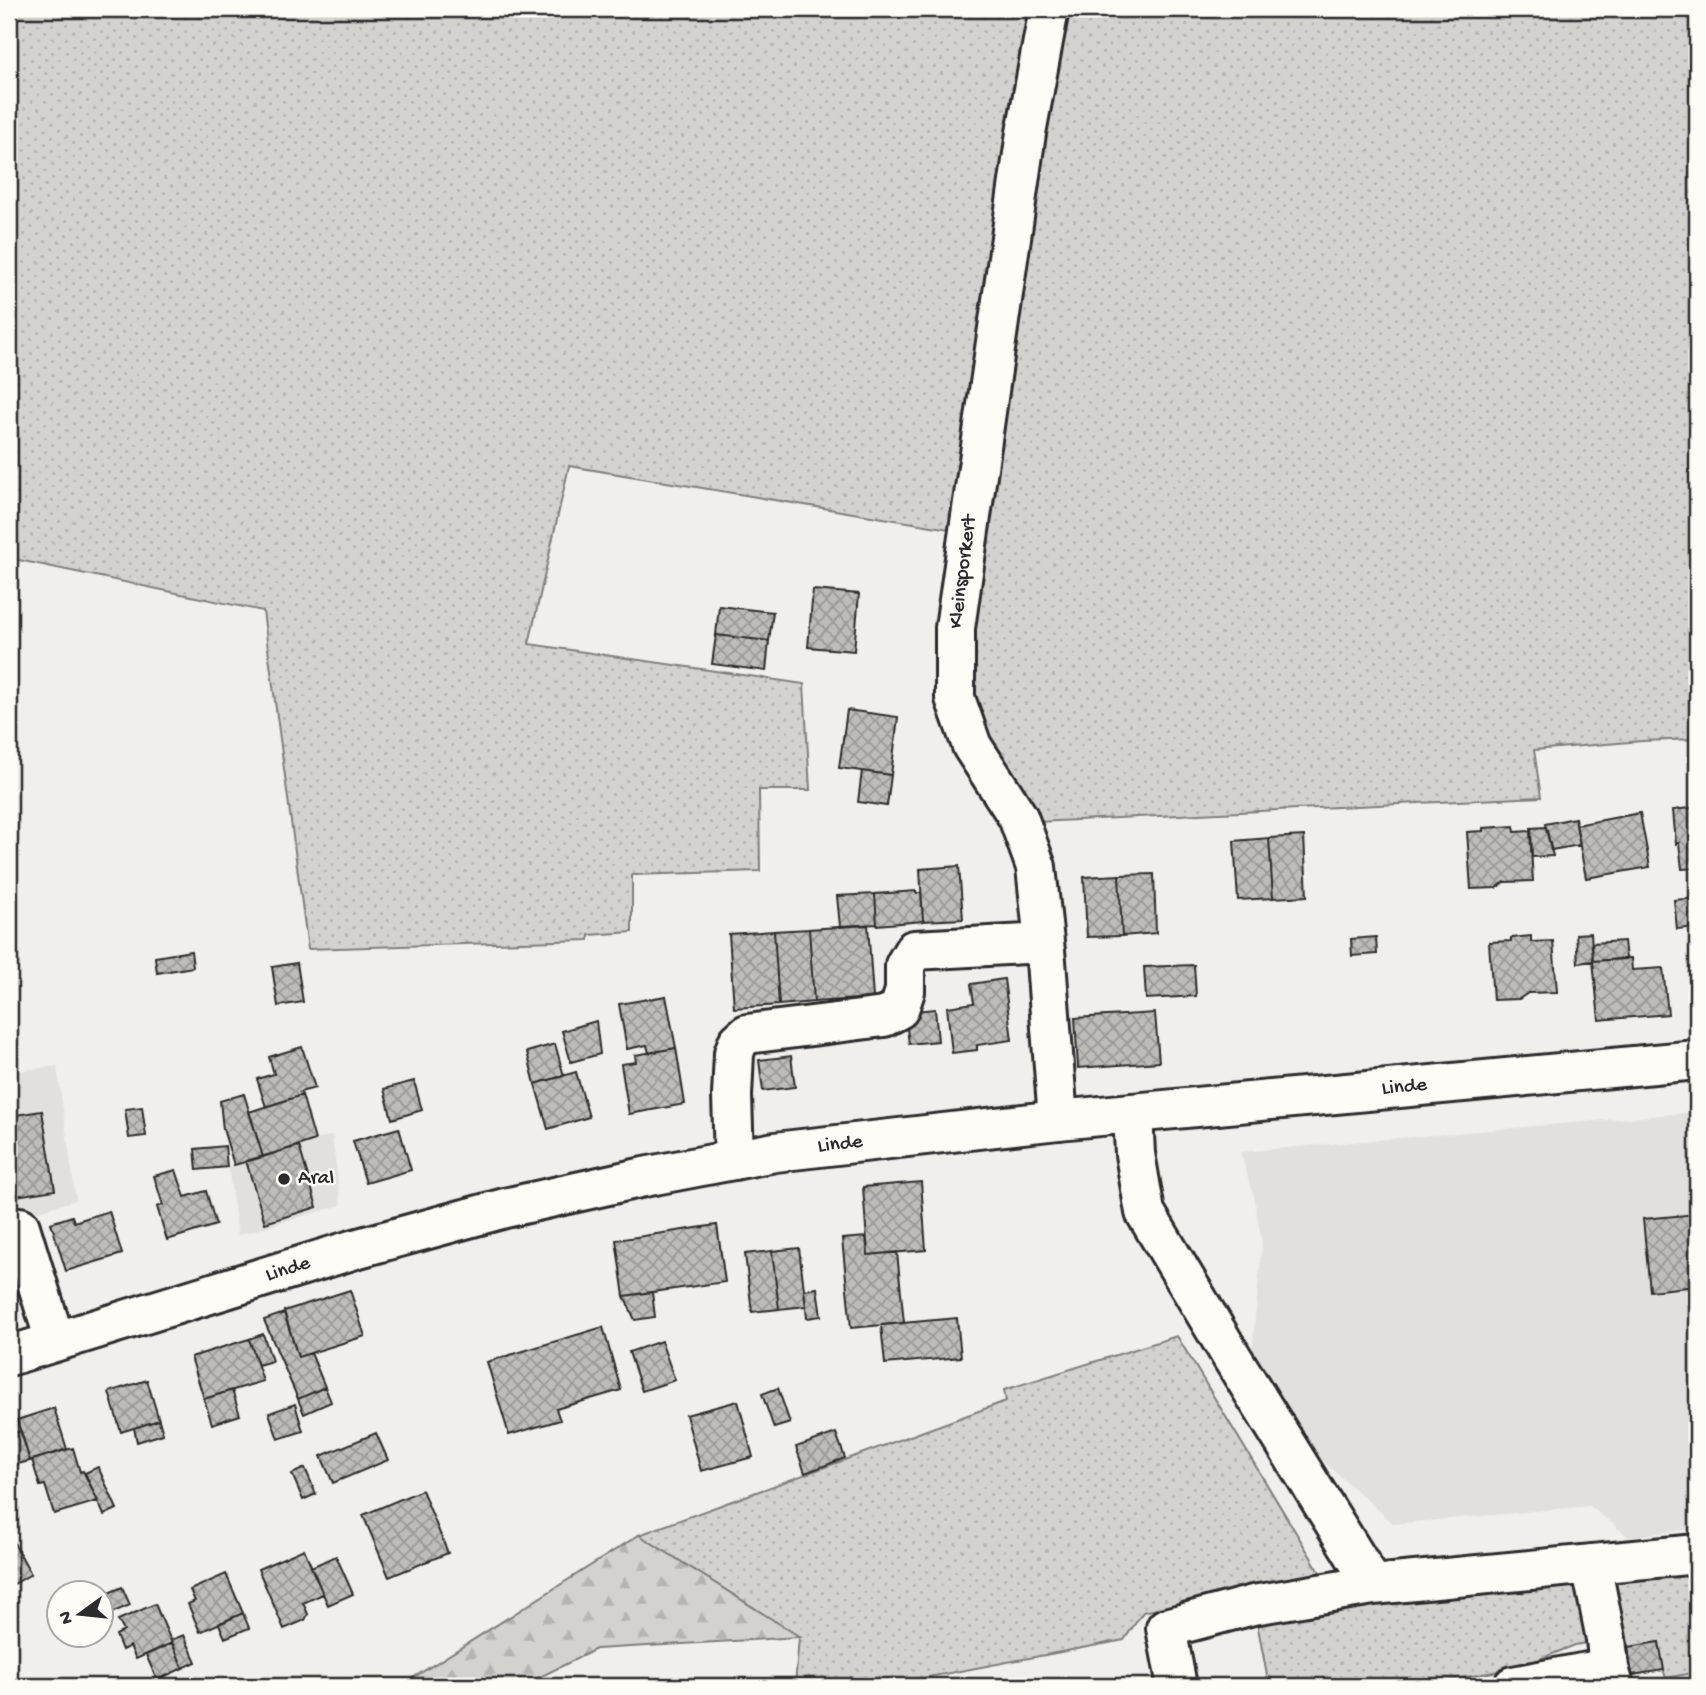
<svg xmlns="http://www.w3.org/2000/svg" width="1706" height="1695" font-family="'Gochi Hand',sans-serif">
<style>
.built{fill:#e1e0dc}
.grass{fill:url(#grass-dots);stroke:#7f7e7d;stroke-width:2}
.forest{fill:url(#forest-firs);stroke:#7f7e7d;stroke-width:2}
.building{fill:url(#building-cross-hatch);stroke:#2b2b2b;stroke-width:2}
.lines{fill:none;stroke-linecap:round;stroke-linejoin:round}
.minor-casing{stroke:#2b2b2b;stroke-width:44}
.major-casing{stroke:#2b2b2b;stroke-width:44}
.minor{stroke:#fdfcf7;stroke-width:38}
.major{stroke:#fdfcf7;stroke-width:38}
.poi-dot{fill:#2b2b2b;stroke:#fdfcf7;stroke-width:2.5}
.labels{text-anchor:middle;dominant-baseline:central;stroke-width:5;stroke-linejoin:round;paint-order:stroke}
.street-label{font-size:21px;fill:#2b2b2b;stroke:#fdfcf7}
.poi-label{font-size:21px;fill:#2b2b2b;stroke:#fdfcf7;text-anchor:start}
</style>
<defs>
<pattern id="grass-dots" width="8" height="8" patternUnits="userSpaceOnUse" patternTransform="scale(1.75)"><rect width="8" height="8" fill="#d3d2cf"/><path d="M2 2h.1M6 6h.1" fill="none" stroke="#b5b4b2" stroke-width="1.8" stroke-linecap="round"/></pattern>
<pattern id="forest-firs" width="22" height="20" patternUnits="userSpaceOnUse" patternTransform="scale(1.75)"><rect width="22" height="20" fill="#d3d2cf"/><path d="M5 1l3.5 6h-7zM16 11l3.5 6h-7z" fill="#b5b4b2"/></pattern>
<pattern id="building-cross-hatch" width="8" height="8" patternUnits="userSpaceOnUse" patternTransform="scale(1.75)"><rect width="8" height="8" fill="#bdbcb8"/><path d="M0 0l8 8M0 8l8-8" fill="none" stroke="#9a9996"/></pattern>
</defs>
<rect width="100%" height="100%" fill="#f0efeb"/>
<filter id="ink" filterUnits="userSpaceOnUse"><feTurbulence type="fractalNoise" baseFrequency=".0143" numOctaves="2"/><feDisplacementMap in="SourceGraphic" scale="14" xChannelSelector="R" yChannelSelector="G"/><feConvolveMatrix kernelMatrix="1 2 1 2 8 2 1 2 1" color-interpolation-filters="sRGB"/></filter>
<g filter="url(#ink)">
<path class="built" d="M9 1013 18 1071 57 1066 76 1200 25 1215 47 1289 20 1298 22 1285 9 1289Z
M1697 1112V1528L1629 1537 1590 1506 1394 1524 1291 1433 1252 1352 1262 1244 1254 1196 1240 1152Z
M332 1135 341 1205 238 1235 228 1166Z"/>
<path class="grass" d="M9 9H1697V739L1642 741 1534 750 1541 797 1037 822C1019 791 998 761 985 728 962 669 978 596 986 535L569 466 529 644 804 684 810 790H759L760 871 632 875V932L589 935V940L308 949 263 611 9 558Z
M1177 1336 1324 1579 1250 1591 1143 1612 1124 1640 881 1686H795L799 1637 639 1535 1006 1401 1004 1390Z
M1697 1564V1672L1666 1678 1663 1669 1633 1675 1626 1636 1575 1645 1520 1667 1419 1686H1269L1256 1617Z"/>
<path class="forest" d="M639 1535 800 1637 596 1649 522 1686H400Z"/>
<path class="building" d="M813 590 859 594 854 651 808 647Z
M719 606 773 612 769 641 716 635Z
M716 635 769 641 766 671 712 664Z
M847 710 898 717 891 775 839 768Z
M862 771 891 775 887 806 858 802Z
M1697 807V868L1682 869 1679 843 1676 844 1673 810Z
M1640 813 1650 867 1586 878 1576 825Z
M1575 818 1580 845 1551 850 1545 824Z
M1514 826 1515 832 1530 831 1533 881 1505 882 1496 888 1471 889 1467 832 1483 831V828Z
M1546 827 1553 856 1532 857 1531 828Z
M1304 836 1307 896 1273 898 1269 838Z
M1269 838 1273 898 1238 900 1234 841Z
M959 866 963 919 923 921 920 869Z
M1154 874 1156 933 1122 936 1119 875Z
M1119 875 1122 936 1087 937 1084 877Z
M916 891V893H921L923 921 877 925 875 894Z
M875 894 877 924 840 926 837 896Z
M1697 898V927L1677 929 1674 900Z
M868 925 873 998 814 1002 809 929Z
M809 929 814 1002 779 1005 774 931Z
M774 931 779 1005 734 1008 729 934Z
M1591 933 1593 961 1578 963 1576 934Z
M1531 936V942L1553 941 1557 992 1528 993 1519 999 1493 1000 1489 942 1511 941V938Z
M1376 937 1377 954 1352 956 1351 939Z
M1624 941 1626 959 1593 961 1592 943Z
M191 951 193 967 157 973 155 957Z
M1631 958 1632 970 1663 968 1668 1014 1599 1020 1593 961Z
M297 963 303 1002 278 1006 272 967Z
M1194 965 1196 996 1146 999 1144 967Z
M1004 979 1012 1040 977 1045V1050L952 1053 947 1007 974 1003 971 984Z
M666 996 676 1048 649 1053 647 1045 627 1049 619 1004Z
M935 1009 938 1041 909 1044 905 1012Z
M1155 1013 1159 1062 1078 1068 1075 1018Z
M596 1021 600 1054 571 1062 562 1031Z
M555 1044 564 1076 535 1084 527 1052Z
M302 1047 315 1088 300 1092 302 1095 266 1107 257 1079 274 1074 269 1057Z
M676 1048 685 1104 629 1114 621 1064 636 1062 635 1055Z
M791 1056 795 1087 763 1091 759 1060Z
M576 1072 589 1117 548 1129 535 1084Z
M414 1081 422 1110 392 1119 384 1089Z
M244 1094 263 1157 234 1165 223 1129 220 1101Z
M302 1095 315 1140 263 1157 249 1112Z
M142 1107 146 1136 129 1138 125 1109Z
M42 1111 55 1190 9 1197V1116Z
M399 1128 411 1170 366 1183 353 1141Z
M225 1146 227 1167 197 1170 195 1149Z
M299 1146 317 1207 265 1223 246 1161Z
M176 1170 185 1197 206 1191 216 1225 167 1240 157 1207 163 1205 154 1176Z
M921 1182 926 1250 868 1255 863 1187Z
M109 1211 122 1254 66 1271 51 1223 72 1216 74 1222Z
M1697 1214V1286L1650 1291 1643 1219Z
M717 1225 725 1282 624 1296 616 1240Z
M866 1237 868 1255 897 1252 904 1323 851 1328 842 1239Z
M799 1248 806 1306 779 1309 772 1251Z
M772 1251 779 1309 752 1312 745 1254Z
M817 1288 821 1316 807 1318 804 1290Z
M350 1290 365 1336 298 1357 284 1311Z
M652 1292 655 1317 635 1320 624 1296Z
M284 1313 298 1357 311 1353 325 1387 298 1399 264 1320Z
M957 1318 961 1357 885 1364 881 1325Z
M603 1327 621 1390 556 1409 560 1420 509 1435 487 1362Z
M263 1334 272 1361 258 1365 249 1339Z
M249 1339 263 1381 204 1399 191 1357Z
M661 1341 675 1380 642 1391 629 1352Z
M147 1380 159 1420 121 1432 109 1392Z
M325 1387 331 1402 304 1414 298 1399Z
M778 1388 790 1423 774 1428 762 1394Z
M232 1390 240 1415 212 1424 204 1399Z
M738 1401 753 1457 701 1471 686 1415Z
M295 1404 303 1431 278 1439 269 1413Z
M54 1408 67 1449 30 1461 17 1420Z
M159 1420 163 1434 137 1442 134 1428Z
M21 1431 30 1461 13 1465 9 1456V1434Z
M376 1433 388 1460 333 1483 321 1456Z
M836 1433 845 1458 805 1473 796 1447Z
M73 1448 80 1472 83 1471 98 1501 54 1514 45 1485 40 1486 32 1460Z
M98 1467 117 1509 104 1515 85 1473Z
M305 1468 316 1494 303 1500 292 1474Z
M422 1490 448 1553 389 1577 363 1515Z
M13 1541 31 1574 9 1587V1543Z
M304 1549 323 1594 303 1603 308 1614 305 1620 284 1629 258 1569Z
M336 1556 353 1594 328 1605 311 1567Z
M226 1574 243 1613 200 1632 188 1604 195 1601 190 1590Z
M122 1587 130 1605 102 1617V1596Z
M155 1604 172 1643 136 1659 130 1646 122 1650 116 1635 124 1631 118 1620Z
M243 1613 249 1628 225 1638 219 1624Z
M184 1635 196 1662 183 1668 171 1640Z
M1659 1642 1664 1670 1632 1675 1628 1647Z
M172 1643 183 1668 157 1680 146 1655Z"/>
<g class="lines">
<g class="minor-casing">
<path id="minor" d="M1049 9 1026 133 955 628V698L972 746 1018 817 1036 867 1046 961 1058 1120
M1133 1113 1135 1154 1145 1212 1233 1359 1373 1585 1697 1554
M734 1160 732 1096 734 1053 738 1042 747 1034 884 1017 899 1009 905 991V965L914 950 1044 943
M9 1229 20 1227 55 1341
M1591 1564 1606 1639 1609 1668 1614 1686
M1177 1686 1166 1628 1253 1605 1373 1585
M1513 1686 1609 1668"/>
</g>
<g class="major-casing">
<g id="major">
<path id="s1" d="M9 1356 355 1249 505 1208 644 1177 775 1152 1058 1120 1697 1060"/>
</g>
</g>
<use href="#minor" class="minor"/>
<use href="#major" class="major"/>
</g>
</g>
<circle class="poi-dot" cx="284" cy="1179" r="7"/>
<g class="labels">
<g class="street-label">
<text transform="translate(964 572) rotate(-83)">Kleinsporkert</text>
<text stroke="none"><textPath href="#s1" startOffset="1426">Linde</textPath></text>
<text stroke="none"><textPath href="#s1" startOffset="859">Linde</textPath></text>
<text stroke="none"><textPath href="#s1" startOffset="292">Linde</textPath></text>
</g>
<g class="poi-label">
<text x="298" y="1179">Aral</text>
</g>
</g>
<rect width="1706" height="1695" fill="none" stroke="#fdfcf7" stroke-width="35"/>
<rect x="18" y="18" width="1671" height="1660" fill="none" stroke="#2b2b2b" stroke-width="2.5" filter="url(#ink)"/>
<g transform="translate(80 1614) rotate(255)"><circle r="33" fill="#fdfcf7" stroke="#a9a8a5" stroke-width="2"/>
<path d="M0-5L12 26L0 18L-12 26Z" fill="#2b2b2b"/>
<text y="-10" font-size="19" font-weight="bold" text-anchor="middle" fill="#2b2b2b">N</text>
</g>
</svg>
